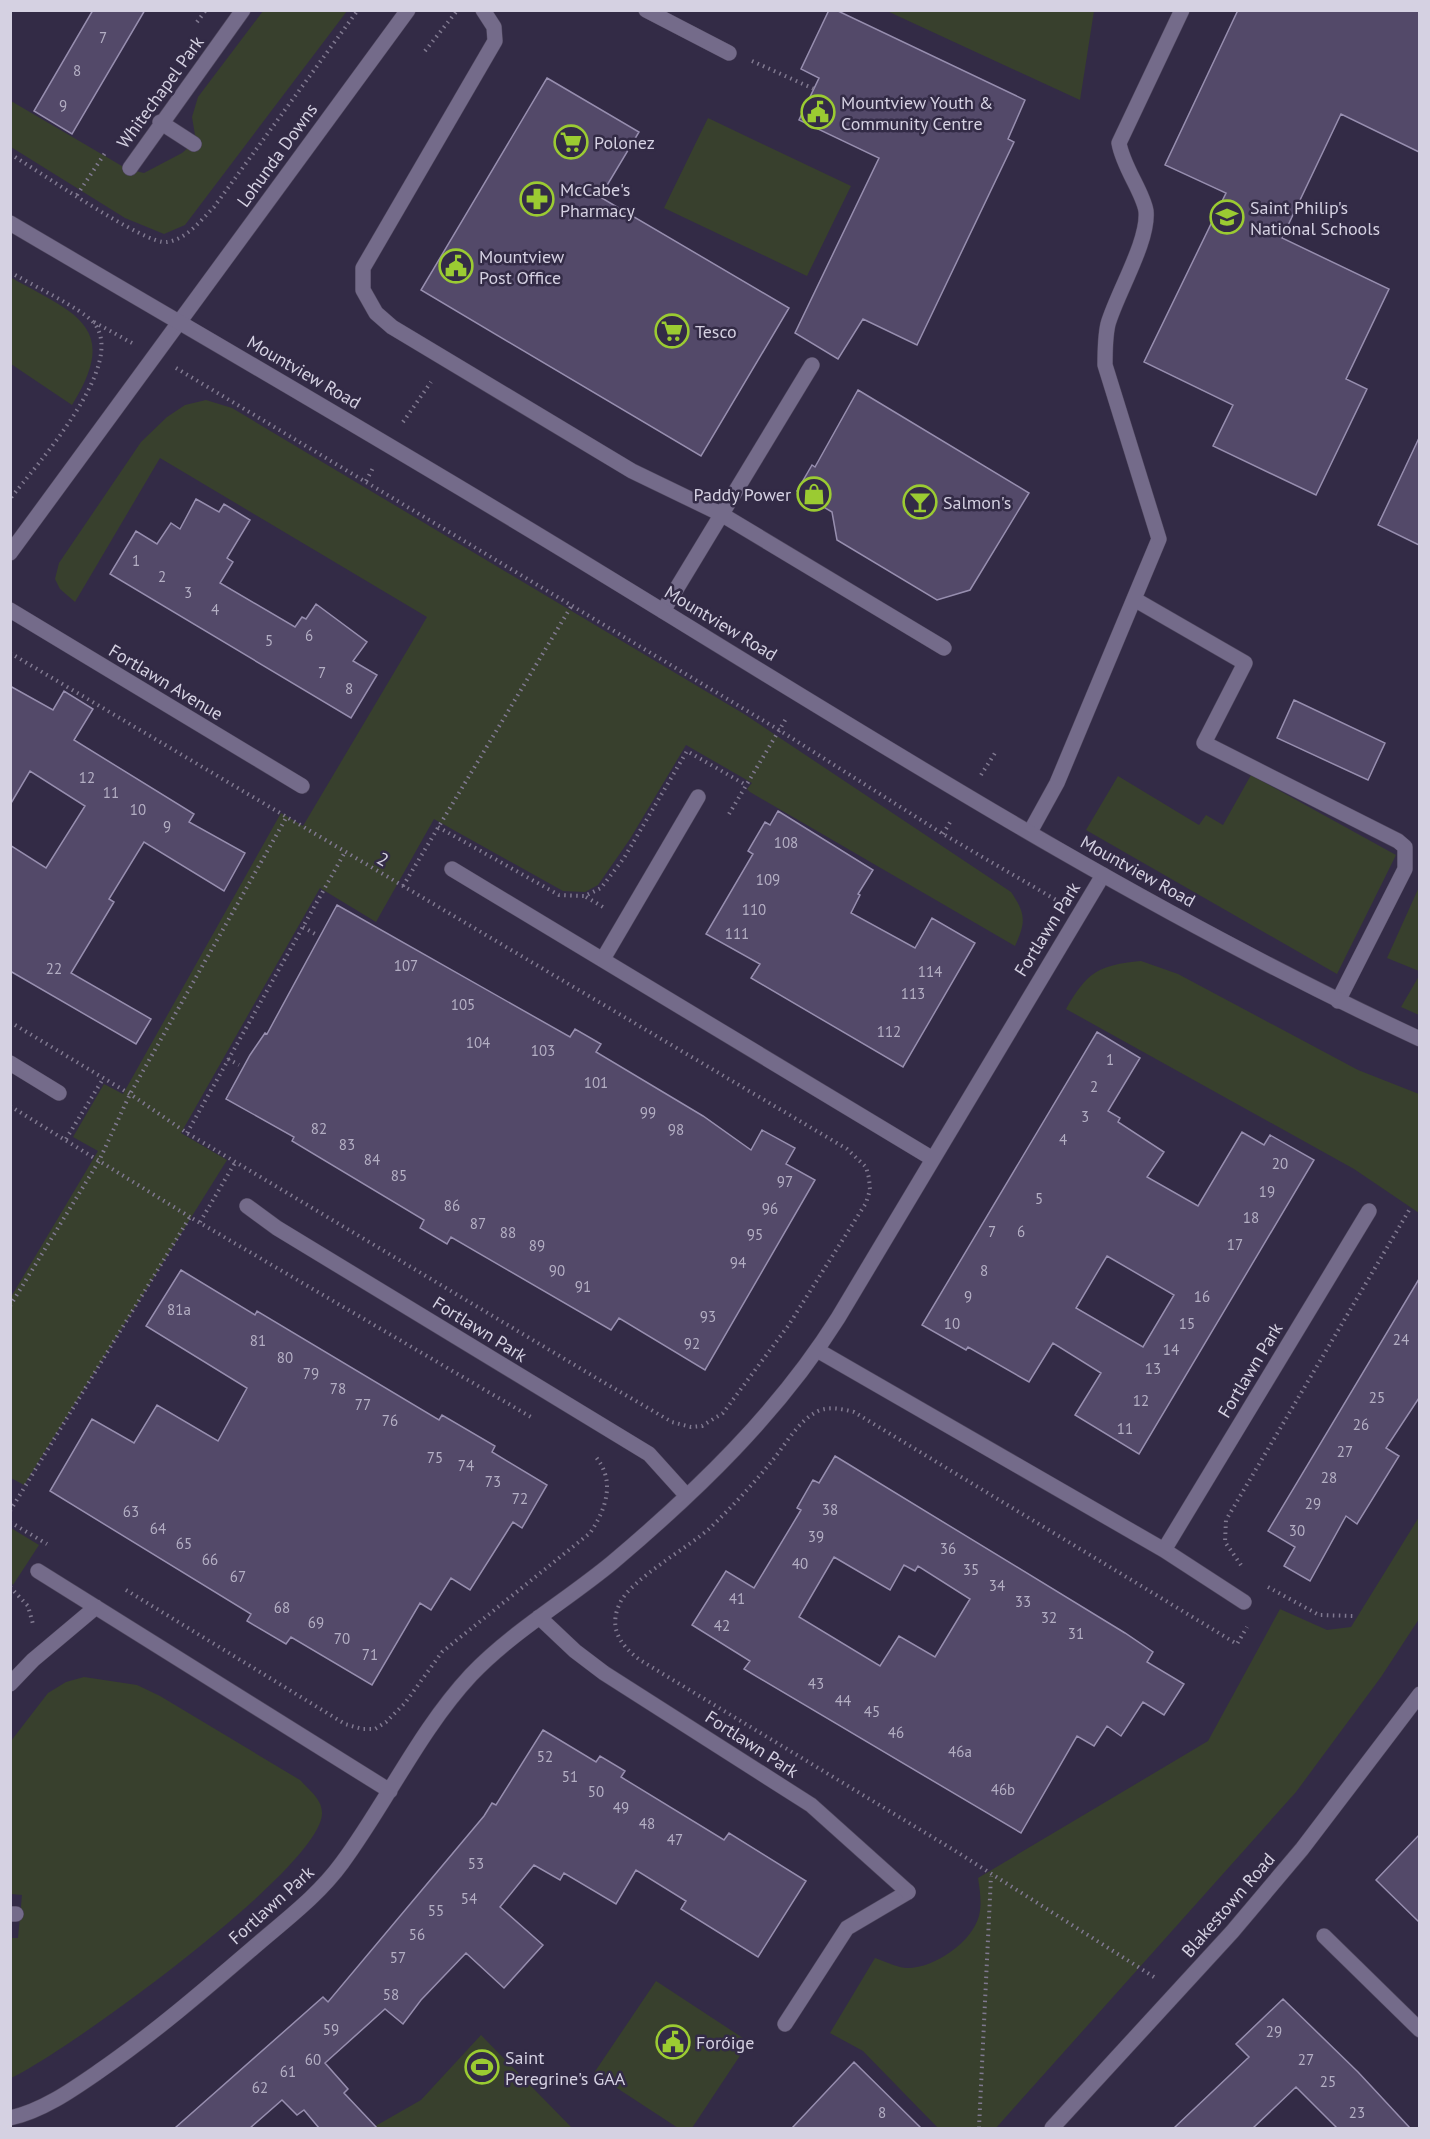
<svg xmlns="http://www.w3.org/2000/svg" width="1430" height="2139" font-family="'PT Sans',sans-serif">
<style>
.green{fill:#38402d}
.building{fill:#534969;stroke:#978eaf;stroke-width:1.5;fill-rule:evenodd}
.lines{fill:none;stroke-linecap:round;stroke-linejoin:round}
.service-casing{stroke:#4f475e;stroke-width:16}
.minor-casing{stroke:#4f475e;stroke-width:16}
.tertiary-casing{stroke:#4f475e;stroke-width:16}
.path{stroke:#807990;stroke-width:4;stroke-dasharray:1.5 4.5;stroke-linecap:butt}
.service{stroke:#746b8a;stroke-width:15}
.minor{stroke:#746b8a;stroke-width:15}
.tertiary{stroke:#746b8a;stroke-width:15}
.labels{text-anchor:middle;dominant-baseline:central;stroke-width:5;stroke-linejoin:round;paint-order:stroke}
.number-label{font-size:15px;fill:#b4afc4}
.street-label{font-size:18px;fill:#d5d1e2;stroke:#332b46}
.poi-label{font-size:18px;fill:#d5d1e2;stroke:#332b46;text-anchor:start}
</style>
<rect width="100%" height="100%" fill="#332b46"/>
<path class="green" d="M263 11H347L185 225 164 234 125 218 11 147V101L127 169 144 173 182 153 196 141 192 117 198 97Z
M887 11H1094L1080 100Z
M708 118 851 186 807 276 664 208Z
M10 277C73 313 122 325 72 405L11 364Z
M206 400 232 408 744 714 1011 892C1026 914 1026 922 1015 946L750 792 747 789 752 783 686 745 630 839 598 885 585 892 563 891 434 819 376 922 320 888 181 1133 227 1160 24 1485 11 1478V1297L98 1151 73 1137 104 1084 123 1094 281 813 303 826 427 617 160 458 75 602 60 589 55 579 59 563 141 442 167 417 185 405Z
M1251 775 1396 855 1337 974 1086 830 1118 776 1199 825 1206 815 1223 825Z
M1419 887V971L1387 958Z
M1141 961 1178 974 1358 1070 1419 1094V1213L1354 1169 1066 1009C1087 973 1097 965 1141 961Z
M1419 976V1015L1401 1007Z
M1419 1517V1619L1381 1677 1296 1792 996 2128H938L863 2051 830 2033 875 1958C884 1961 896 1967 906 1968 934 1969 972 1942 979 1916 982 1903 980 1891 978 1878L1208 1741 1280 1609 1327 1630 1351 1627Z
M11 1528 39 1545 13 1585 11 1582Z
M84 1677 137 1685 160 1696 300 1780C309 1790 322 1799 322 1813 323 1867 64 2054 11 2078V1938H18L22 1895 11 1894V1741L48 1693 66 1682Z
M656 1981 749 2042 692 2128H678L594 2073Z
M481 2035 572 2128H372L421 2100Z"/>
<path class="building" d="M93 10H145L72 134 34 111Z
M829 10H836L1025 100 1008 139 1014 142 917 345 863 319 838 359 795 333 879 158 799 120 819 78 801 69Z
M1238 10H1419V152L1341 114 1282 238 1389 289 1346 379 1367 389 1316 495 1213 446 1233 405 1144 362 1226 193 1165 165Z
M547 78 639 132 600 197 789 308 701 456 421 290Z
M858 390 1029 493 970 590 937 600 837 540 832 512 797 491 812 465 815 467Z
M1419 438V545L1378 525Z
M196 499 219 512 224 504 250 520 227 558 233 562 220 583 295 627 302 617 306 619 316 604 367 642 353 661 377 675 351 718 110 574 136 531 157 544 171 523 180 529Z
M10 686 53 710 64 691 93 709 74 740 194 814 189 822 245 853 224 891 144 842 109 899 114 902 71 973 151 1019 136 1044 10 971V845L46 868 85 806 30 771 10 805Z
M1294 700 1385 743 1368 780 1277 738Z
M778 811 873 870 858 894 860 895 851 913 915 948 932 918 975 943 903 1067 751 978 760 964 706 934 753 854 748 851 765 822 770 825Z
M337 905 570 1037 575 1029 601 1044 596 1052 703 1116 751 1150 762 1130 795 1148 786 1164 815 1180 705 1370 619 1318 611 1330 451 1237 447 1244 420 1228 424 1220 292 1141 294 1137 226 1099 250 1055 265 1033 267 1034Z
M1097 1032 1140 1058 1108 1111 1120 1118 1118 1122 1164 1152 1147 1177 1198 1206 1242 1132 1264 1145 1270 1135 1314 1160 1139 1454 1075 1415 1101 1373 1053 1343 1029 1382 968 1347 966 1350 922 1325ZM1107 1256 1174 1295 1143 1347 1076 1308Z
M181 1270 255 1315 257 1311 439 1420 442 1415 495 1446 492 1452 547 1485 522 1528 513 1522 470 1590 451 1578 431 1610 420 1603 372 1685 291 1637 286 1644 247 1621 251 1614 50 1491 92 1419 134 1443 157 1405 218 1441 247 1388 146 1326Z
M1419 1279V1398L1386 1448 1399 1456 1357 1524 1346 1516 1310 1581 1284 1566 1295 1547 1268 1531Z
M835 1456 1125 1633 1153 1652 1147 1662 1184 1684 1164 1715 1143 1702 1121 1736 1107 1726 1094 1746 1077 1736 1021 1833 744 1669 750 1661 692 1625 726 1571 754 1588 801 1510 797 1508 813 1480 819 1483ZM834 1557 890 1590 904 1565 915 1571 918 1566 970 1599 935 1657 899 1636 880 1666 799 1617Z
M543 1730 596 1762 600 1756 625 1771 621 1777 724 1840 729 1833 806 1881 758 1957 681 1909 686 1901 636 1870 616 1904 564 1873 560 1880 534 1865 500 1907 543 1945 504 1988 466 1953 421 2000 403 2024 385 2009 325 2063 348 2089 344 2093 377 2128H319L304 2110 297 2115 282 2100 250 2128H175L323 1997 328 2002 484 1816 492 1803 496 1805Z
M1419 1835V1922L1376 1880Z
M1283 1999 1358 2072 1410 2128H1337L1296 2087 1253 2128H1174L1249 2057 1236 2044Z
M854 2062 921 2128H792Z"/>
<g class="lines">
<g class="service-casing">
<path id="service" d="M483 10 494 27 495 41 363 268V290L376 313 392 327 632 471 721 514 944 648
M646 10 729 53
M1134 599 1245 663 1204 743 1398 841 1405 847V869L1338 1001
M663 611 812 365
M1030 832 1057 783 1159 539 1105 365C1105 351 1105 337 1108 324 1117 293 1149 241 1146 211 1143 192 1123 167 1119 143L1182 10
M785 2024 847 1928 908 1892"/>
</g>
<g class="minor-casing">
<path id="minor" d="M160 122 194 144
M130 168 243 10
M10 553 408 10
M10 610 302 786
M452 869 933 1159
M603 959 698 797
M10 1063 59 1093
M247 1206 277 1228 649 1454 686 1495
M817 1350 1164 1550 1244 1602
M1164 1550 1369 1211
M38 1571 390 1791
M539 1617 575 1651 604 1673 811 1805 908 1892
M10 1684 33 1660 96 1607
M10 1914H16
M1324 1936 1420 2030
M10 2118C42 2111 72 2090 98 2072 153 2034 203 1991 253 1948 284 1921 318 1896 342 1863 387 1802 419 1731 471 1675 513 1631 566 1601 613 1562 697 1491 779 1412 838 1318L1103 875"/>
</g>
<g class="tertiary-casing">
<path id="tertiary" d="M10 223C210 341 411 456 609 578 874 740 1137 908 1420 1039
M1052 2128 1232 1932 1302 1849 1420 1694"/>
</g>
<path class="path" d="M197 22 206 10
M425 51 456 12
M752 61 814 89
M10 154C36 169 146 246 167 242 187 239 201 220 214 207L358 10
M77 195 105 153
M10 272C28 283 82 309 93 322 130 363 36 465 10 499
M94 322 132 343
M176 368 779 730 943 834 1058 901
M403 422 431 382
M366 481 374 466
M10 653 847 1149 866 1167 869 1178 870 1190 866 1203 788 1326 723 1413 702 1426 691 1427 672 1422 603 1382 187 1133 130 1094 10 1022
M981 775 995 753
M729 814 787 717
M438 827 559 895 585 896 601 888 624 858 687 751 746 785
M943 834 952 819
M403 886 572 605
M586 897 603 907
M303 927 315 934
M228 1059 239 1065
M10 1106 190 1217
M187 1133 345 852
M66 1139 103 1079
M200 1222 236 1161
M10 1306 99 1161 130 1094 286 818
M10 1511 190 1217 531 1417
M10 1522 47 1544
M1241 1565 1225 1542 1226 1520 1411 1207
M10 1587 28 1606 33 1624
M1268 1587 1319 1615 1355 1616
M126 1590 345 1724 362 1729H375L386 1722 405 1703 442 1652 590 1533C607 1508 616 1479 594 1455
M1154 1977 957 1852 640 1660C620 1645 608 1628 620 1603 630 1580 689 1547 710 1528 732 1507 753 1484 772 1461 786 1444 798 1421 818 1411 830 1406 842 1409 854 1412L1237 1644 1247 1627
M979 2128 991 1876"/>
<use href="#service" class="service"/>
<use href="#minor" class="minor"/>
<use href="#tertiary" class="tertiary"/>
</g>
<defs>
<g id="civic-ring" transform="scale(1.725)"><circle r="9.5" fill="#332b46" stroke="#9bcb32" stroke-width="1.5"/><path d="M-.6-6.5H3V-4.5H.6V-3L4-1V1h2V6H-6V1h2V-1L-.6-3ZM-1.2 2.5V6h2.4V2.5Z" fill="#9bcb32"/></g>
<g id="supermarket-ring" transform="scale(1.725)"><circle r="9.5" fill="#332b46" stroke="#9bcb32" stroke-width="1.5"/><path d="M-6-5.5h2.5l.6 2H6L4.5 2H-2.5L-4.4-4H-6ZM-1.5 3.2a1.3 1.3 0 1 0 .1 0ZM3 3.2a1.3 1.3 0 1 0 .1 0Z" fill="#9bcb32"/></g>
<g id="pharmacy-ring" transform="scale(1.725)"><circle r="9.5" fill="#332b46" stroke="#9bcb32" stroke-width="1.5"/><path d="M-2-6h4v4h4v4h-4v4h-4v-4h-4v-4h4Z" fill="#9bcb32"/></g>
<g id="school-ring" transform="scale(1.725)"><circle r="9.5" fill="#332b46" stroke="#9bcb32" stroke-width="1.5"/><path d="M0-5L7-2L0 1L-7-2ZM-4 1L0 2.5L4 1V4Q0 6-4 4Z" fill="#9bcb32"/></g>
<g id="shop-ring" transform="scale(1.725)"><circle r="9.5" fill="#332b46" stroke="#9bcb32" stroke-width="1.5"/><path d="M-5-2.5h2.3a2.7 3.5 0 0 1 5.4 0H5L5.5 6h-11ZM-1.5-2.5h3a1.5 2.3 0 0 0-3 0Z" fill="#9bcb32"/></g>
<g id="bar-ring" transform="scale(1.725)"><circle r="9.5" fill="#332b46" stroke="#9bcb32" stroke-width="1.5"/><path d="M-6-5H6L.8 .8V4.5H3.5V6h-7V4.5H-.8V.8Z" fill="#9bcb32"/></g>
<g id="stadium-ring" transform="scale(1.725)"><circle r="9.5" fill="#332b46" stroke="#9bcb32" stroke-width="1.5"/><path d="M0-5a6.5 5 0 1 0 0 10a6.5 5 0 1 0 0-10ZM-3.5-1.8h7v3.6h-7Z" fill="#9bcb32"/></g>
</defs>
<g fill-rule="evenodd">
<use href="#civic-ring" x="818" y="112"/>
<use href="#supermarket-ring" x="571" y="142"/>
<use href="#pharmacy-ring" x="537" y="199"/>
<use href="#school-ring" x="1227" y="217"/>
<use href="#civic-ring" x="456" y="266"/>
<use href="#supermarket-ring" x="672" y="331"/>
<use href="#shop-ring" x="814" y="494"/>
<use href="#bar-ring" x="920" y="502"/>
<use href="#civic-ring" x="673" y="2042"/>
<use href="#stadium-ring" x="482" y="2067"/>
</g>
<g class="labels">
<g class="number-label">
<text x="103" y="37">7</text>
<text x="77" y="70">8</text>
<text x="63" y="105">9</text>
<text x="136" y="560">1</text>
<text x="162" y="576">2</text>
<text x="188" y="592">3</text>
<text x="215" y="609">4</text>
<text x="309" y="635">6</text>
<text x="269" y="640">5</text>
<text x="322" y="672">7</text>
<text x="349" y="688">8</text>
<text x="87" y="777">12</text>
<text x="111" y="792">11</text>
<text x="138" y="809">10</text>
<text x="167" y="826">9</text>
<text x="786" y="842">108</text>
<text x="768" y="879">109</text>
<text x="754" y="909">110</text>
<text x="737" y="933">111</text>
<text x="406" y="965">107</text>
<text x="54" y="968">22</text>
<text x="930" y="971">114</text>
<text x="913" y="993">113</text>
<text x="463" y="1004">105</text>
<text x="889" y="1031">112</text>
<text x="478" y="1042">104</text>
<text x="543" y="1050">103</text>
<text x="1110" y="1059">1</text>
<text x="596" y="1082">101</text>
<text x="1094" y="1086">2</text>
<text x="648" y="1112">99</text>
<text x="1085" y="1116">3</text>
<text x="319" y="1128">82</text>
<text x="676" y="1129">98</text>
<text x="1063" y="1139">4</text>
<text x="347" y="1144">83</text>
<text x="372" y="1159">84</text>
<text x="1280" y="1163">20</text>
<text x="399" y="1175">85</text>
<text x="785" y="1181">97</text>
<text x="1267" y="1191">19</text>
<text x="1039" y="1198">5</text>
<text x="452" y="1205">86</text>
<text x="770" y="1208">96</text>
<text x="1251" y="1217">18</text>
<text x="478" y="1223">87</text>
<text x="992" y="1231">7</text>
<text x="1021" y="1231">6</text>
<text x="508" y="1232">88</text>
<text x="755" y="1234">95</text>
<text x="1235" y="1244">17</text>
<text x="537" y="1245">89</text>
<text x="738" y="1262">94</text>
<text x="557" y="1270">90</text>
<text x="984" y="1270">8</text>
<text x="583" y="1286">91</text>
<text x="968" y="1296">9</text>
<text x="1202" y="1296">16</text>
<text x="179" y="1309">81a</text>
<text x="708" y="1316">93</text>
<text x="952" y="1323">10</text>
<text x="1187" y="1323">15</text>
<text x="1401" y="1339">24</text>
<text x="258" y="1340">81</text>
<text x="692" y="1343">92</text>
<text x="1171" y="1349">14</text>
<text x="285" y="1357">80</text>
<text x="1153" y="1368">13</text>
<text x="311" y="1373">79</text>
<text x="338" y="1388">78</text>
<text x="1377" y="1397">25</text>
<text x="1141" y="1400">12</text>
<text x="363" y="1404">77</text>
<text x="390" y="1420">76</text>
<text x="1361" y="1424">26</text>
<text x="1125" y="1428">11</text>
<text x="1345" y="1451">27</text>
<text x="435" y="1457">75</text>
<text x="466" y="1465">74</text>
<text x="1329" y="1477">28</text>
<text x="493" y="1481">73</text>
<text x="520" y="1498">72</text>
<text x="1313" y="1503">29</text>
<text x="830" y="1509">38</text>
<text x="131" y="1511">63</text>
<text x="158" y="1528">64</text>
<text x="1297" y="1530">30</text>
<text x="816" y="1536">39</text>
<text x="184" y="1543">65</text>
<text x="948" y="1548">36</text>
<text x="210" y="1559">66</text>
<text x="800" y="1563">40</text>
<text x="971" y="1569">35</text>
<text x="238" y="1576">67</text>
<text x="997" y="1585">34</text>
<text x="737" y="1598">41</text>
<text x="1023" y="1601">33</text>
<text x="282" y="1607">68</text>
<text x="1049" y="1617">32</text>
<text x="316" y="1622">69</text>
<text x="722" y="1625">42</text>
<text x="1076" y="1633">31</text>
<text x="342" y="1638">70</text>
<text x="370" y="1654">71</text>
<text x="816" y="1683">43</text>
<text x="843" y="1700">44</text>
<text x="872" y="1711">45</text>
<text x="896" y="1732">46</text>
<text x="960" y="1751">46a</text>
<text x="545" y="1756">52</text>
<text x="570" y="1776">51</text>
<text x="1003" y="1789">46b</text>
<text x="596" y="1791">50</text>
<text x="621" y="1807">49</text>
<text x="647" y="1823">48</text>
<text x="675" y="1839">47</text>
<text x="476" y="1863">53</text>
<text x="469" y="1898">54</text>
<text x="436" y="1910">55</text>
<text x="417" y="1934">56</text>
<text x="398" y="1957">57</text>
<text x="391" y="1994">58</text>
<text x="331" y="2029">59</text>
<text x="1274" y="2031">29</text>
<text x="313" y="2059">60</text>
<text x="1306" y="2059">27</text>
<text x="288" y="2071">61</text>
<text x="1328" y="2081">25</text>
<text x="260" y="2087">62</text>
<text x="882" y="2112">8</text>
<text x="1357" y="2112">23</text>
</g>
<g class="street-label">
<text transform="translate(160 92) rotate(-54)">Whitechapel Park</text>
<text transform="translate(277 155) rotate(-54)">Lohunda Downs</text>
<text transform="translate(304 372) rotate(30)">Mountview Road</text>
<text transform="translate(721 623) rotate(31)">Mountview Road</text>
<text transform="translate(166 682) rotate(31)">Fortlawn Avenue</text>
<text transform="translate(383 859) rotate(30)">2</text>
<text transform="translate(1138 871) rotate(29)">Mountview Road</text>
<text transform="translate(1047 929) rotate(-58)">Fortlawn Park</text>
<text transform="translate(480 1329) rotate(32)">Fortlawn Park</text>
<text transform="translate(1250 1370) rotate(-59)">Fortlawn Park</text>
<text transform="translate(752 1744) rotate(33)">Fortlawn Park</text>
<text transform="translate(271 1905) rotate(-42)">Fortlawn Park</text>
<text transform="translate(1228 1905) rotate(-49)">Blakestown Road</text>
</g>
<g class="poi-label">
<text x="841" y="102">Mountview Youth &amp;<tspan x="841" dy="21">Community Centre</tspan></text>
<text x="594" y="142">Polonez</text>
<text x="560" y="189">McCabe's<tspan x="560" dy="21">Pharmacy</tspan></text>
<text x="1250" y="207">Saint Philip's<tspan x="1250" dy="21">National Schools</tspan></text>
<text x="479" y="256">Mountview<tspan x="479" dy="21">Post Office</tspan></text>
<text x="695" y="331">Tesco</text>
<text x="791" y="494" text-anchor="end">Paddy Power</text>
<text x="943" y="502">Salmon's</text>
<text x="696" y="2042">Foróige</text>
<text x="505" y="2057">Saint<tspan x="505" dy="21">Peregrine's GAA</tspan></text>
</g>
</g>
<rect width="1430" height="2139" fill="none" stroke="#d5d1e2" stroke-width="24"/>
</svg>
